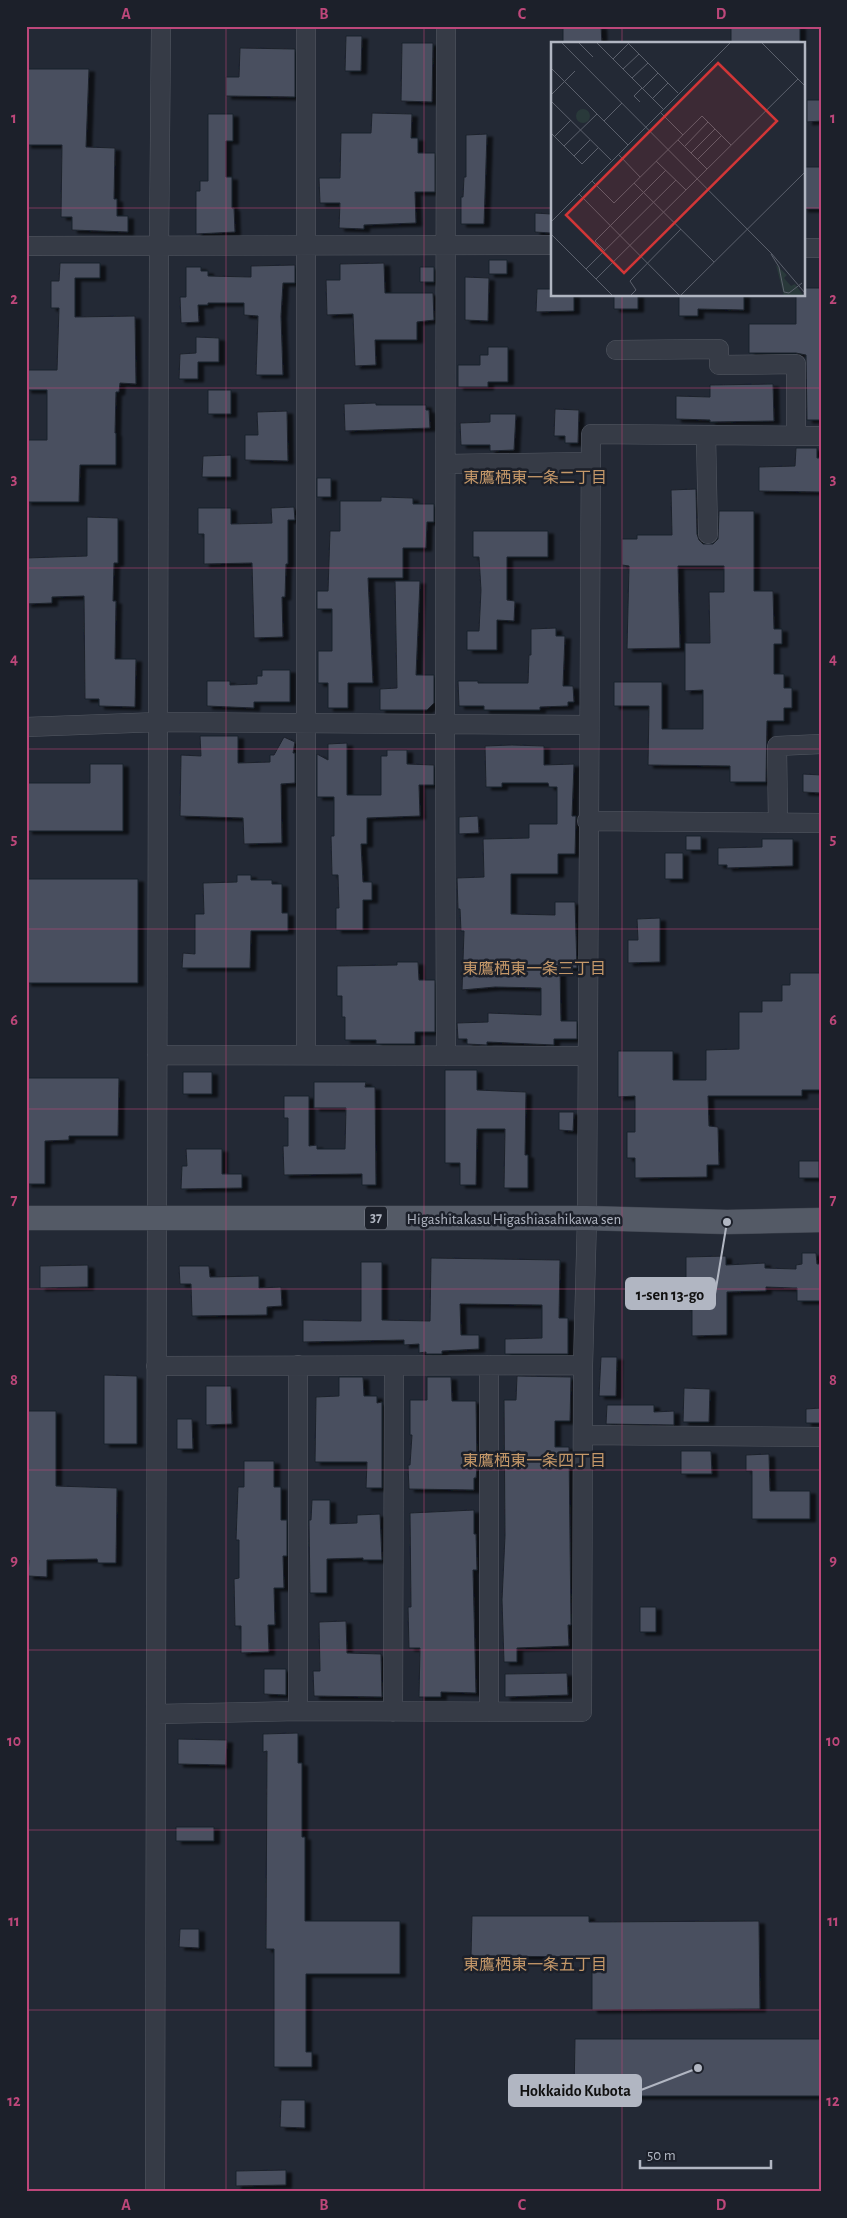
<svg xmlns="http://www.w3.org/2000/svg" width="847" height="2218" font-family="'Alegreya Sans','Noto Sans JP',sans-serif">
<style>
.building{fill:#49505e;stroke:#1d222c;filter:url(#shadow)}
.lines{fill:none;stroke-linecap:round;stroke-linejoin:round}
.minor-casing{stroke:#545963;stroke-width:20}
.major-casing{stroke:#3f444f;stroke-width:25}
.minor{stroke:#363b46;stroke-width:19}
.major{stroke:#545a66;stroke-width:24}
.grid{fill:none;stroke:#bd477a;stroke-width:1;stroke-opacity:0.55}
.labels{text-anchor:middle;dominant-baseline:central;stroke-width:5;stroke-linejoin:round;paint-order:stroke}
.shield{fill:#1c202a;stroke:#848994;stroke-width:1}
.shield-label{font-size:14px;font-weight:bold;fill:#b1b6c2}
.street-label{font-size:15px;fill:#b1b6c2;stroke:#1c202a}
.neighbourhood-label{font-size:16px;fill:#c59869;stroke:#1c202a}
.inset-road{fill:none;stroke:#5c616d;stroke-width:1}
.view{fill:#d23637;fill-opacity:0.15;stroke:#d23637;stroke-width:2.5}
.inset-edge{fill:none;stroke:#b1b6c2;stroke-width:2.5}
.leader{fill:none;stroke:#b1b6c2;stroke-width:2}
.callout-dot{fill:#b1b6c2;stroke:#1c202a;stroke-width:2}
.callout{fill:#b1b6c2;stroke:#b1b6c2;stroke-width:2}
.callout-label{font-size:16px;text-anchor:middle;font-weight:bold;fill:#111}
.neatline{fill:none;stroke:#bd477a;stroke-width:2}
.grid-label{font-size:16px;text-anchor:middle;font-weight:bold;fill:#bd477a}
</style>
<defs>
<filter id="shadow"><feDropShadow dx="5.5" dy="3" stdDeviation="1" flood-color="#0009"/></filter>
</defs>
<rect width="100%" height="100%" fill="#232935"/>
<path class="building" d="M563 26H601L602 44H563Z
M731 26H800V44H731Z
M346 36H362L361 71H345Z
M402 43H433L432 102 401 101Z
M240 48 295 49V97L226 96V77H239Z
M26 69H89L86 147 115 148 114 199H117V216H128V232L72 230V217H61L62 145H26Z
M807 100H821V121L807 122Z
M372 113 412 114 411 138H418V153H435V192H415L416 223 364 225V229L339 228 340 203H320L319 178H340L341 133H371Z
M208 114H233V141H226V177H232V208H234L235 232 196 234V191H200V181H208Z
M487 134 484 224H461V197H463L464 177H466V135Z
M803 167H821V209H803Z
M535 213 551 214V233L535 232Z
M489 260H507V274H489Z
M60 263H100V278H75V317L135 316 136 384 120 383 119 392H116L115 433H116V465H80L79 502H26V440H47V390H26V370H57L59 308H51V281H59Z
M384 263 385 293H433L434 320 417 322V340H375L376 365 355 366 353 314 327 315 326 280H340V264Z
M295 265V283H283L281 316 283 375H256L258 316 244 315V303H208V305H198L199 322 181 323 180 297H186V267H201V271H208V276L251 277V266Z
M420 267H434V282H420Z
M465 277 489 278 488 321 465 320Z
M803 288H821V420H807L806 355 796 353H749V324H796V295H803Z
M537 289H552V295H574V311L536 312Z
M614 295H638V309H614Z
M679 295H744V310L698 309V316H679Z
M196 337 219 338V362H198V379H179L180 354 196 353Z
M488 347H508V382H488V387H458V365H480V355H488Z
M773 384 774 421 710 422V420L676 419V396L710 397V385Z
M208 390H231V414H208Z
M376 403V405H426V410H429L430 428 345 431 344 404Z
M555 409 579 410 578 443H565V436H554Z
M287 411 288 461 245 460V435H258L257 412Z
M490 414H516L514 450 490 451V445H461L460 423 490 422Z
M796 448H817V458H821V492L759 491V467L795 466Z
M231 455V477H202L203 456Z
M317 478H331V497H317Z
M696 489 697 534 699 540 703 544H713L718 539 719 511H754V591H773L774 629H782V644H774V674H784V688H792V708H784V721H767L766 782H730V766L648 765 649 706H614V682H662V729H703V690L685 691V643H710L709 592H724V566H678L680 648 627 649 629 566 622 565V539H637V535H672L671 490Z
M381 497 413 498V504H434V522H427L426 548H403V578H368L373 683H348V708H328V683H318V651H332V609H317V591H328L330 531H340V501H381Z
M294 507 295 520H288V564H286L285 597H282L283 637 254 638 252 563 204 564V534H198V508H231V524L272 523 271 508Z
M87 517 118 518V563H114L113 601H116L115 659H136L135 707 99 706V699H85L84 596 52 597V603L26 604V558L87 556Z
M473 531H548V557H507V600L515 601 514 621 497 620V650H467V631H479L481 590 479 557H473Z
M395 581H420L416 675H434V703L427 710H380V689L397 688Z
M556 628V636H565L563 686H573L574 702H568V706L540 707V710H484V706H459L458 681H478V683H528L529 655H531V629Z
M262 670H290V702H254V708L207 706V681H230V685L257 684V676H262Z
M200 736H238V763L270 762V755H274L284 737 295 742 293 753H295V783L281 784 282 843 244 844 243 818 180 816 181 755 201 756Z
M347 743V795H381V756H387V750H407V764L434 765V785H419L420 816 367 818V844H361L363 882H372V900H363V930H336V908H339L338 875H332L331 836H334V797H317V754L328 760V744Z
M512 745 544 746V765L574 764 572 816H576L575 854H558V874H511V914L555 915V902H575L577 968H560L561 1021H577V1039H554V1045L487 1042V1045L467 1044V1039H458L457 1023 488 1022V1013L541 1015V988L495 987 462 990 464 931H461L460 909H458L457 878 484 877 483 839 529 838V824H557V787H549L548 783H502V787H486L485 746Z
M90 764H123V831H27V783H90Z
M803 774 821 775V793L803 792Z
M478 816 479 833 459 834V817Z
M686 836H701V850H686Z
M762 839H793V866L727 868V865H718V848L762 847Z
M665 853H683V879H665Z
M237 875H251V880H272V884H282V913H288V931H251L250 968H182L183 953 195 954V914H204L203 883 237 882Z
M26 879H138V983H26Z
M660 918V962L628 963V940H638L637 919Z
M397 962H418L419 980H435V1032H415V1044H376V1040H345V1017H342V996H337V966L397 965Z
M790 973H821L820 1090H802V1096H708L709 1126 718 1127 719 1165H707V1177L635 1178V1158H627V1132H635V1096L618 1097V1051H673V1080H706V1050L739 1049V1012H762V1001H782V985H790Z
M445 1070H477V1090L526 1092 525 1155H528V1188H504L505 1129H477L476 1185H460V1163H445Z
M183 1072H212V1094H183Z
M28 1078H119L118 1136H69V1140L45 1141V1184H26Z
M314 1082H366L365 1087H375L376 1185H362V1174L284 1175 283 1146H288V1118H284V1096H309V1146L317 1145V1149H345L346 1108H314Z
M559 1112H574L573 1131 559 1130Z
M186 1149H222V1174H242V1188L181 1189 182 1166H187Z
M799 1161H819V1178H799Z
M802 1253H816L817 1264H821V1301H797V1288H793L766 1287V1291L727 1292V1335L692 1336V1308H686V1257L726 1256V1265L765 1263V1268L796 1269V1265L802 1264Z
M431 1258 560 1260 559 1318H568V1354H505V1339L542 1338V1305L460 1304 461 1335H479V1349L442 1351V1354H426V1352L419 1353V1344L404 1345V1340L303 1342V1320L361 1321V1262H382V1320L430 1321Z
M88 1265V1287L40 1288V1266Z
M179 1266H209L210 1277 259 1276V1288L281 1287 282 1306 267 1307V1315L192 1316 191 1284H180Z
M601 1357H617L616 1396H599Z
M104 1375 137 1376V1444H104Z
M517 1376 571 1377 570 1421H555V1447H569L571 1625H568L569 1646 517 1648V1662H504L502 1600 505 1536 504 1400H516Z
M339 1377H363L364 1396H377V1403L382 1402V1488H366L367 1462H315L316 1397 339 1396Z
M427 1377H451L452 1401H476L477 1468 476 1478H474V1490L409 1489 408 1465H410L412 1435H410V1400H427Z
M206 1386H231L232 1424 206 1425Z
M684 1388 710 1389 709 1422H683Z
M607 1405H654V1412L674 1411V1425L606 1424Z
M821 1408V1423H806V1409Z
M26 1411H56V1486L117 1488 116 1563H98L97 1559 47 1560V1577L28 1576 29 1560H26Z
M177 1419H192L193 1449H177Z
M681 1451H711L712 1474H681Z
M769 1454 770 1491H810V1519H752V1471H746V1455Z
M244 1461H274V1487H281V1520H287V1556H283L284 1588H274L275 1625H268L269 1652 241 1653V1626H235L234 1579 239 1578V1540H236L238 1487H244Z
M312 1500H330V1524L357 1523V1515L380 1514 382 1560H363V1558L327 1559V1593H310L309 1520H311Z
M474 1510V1534H476L477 1570H473L476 1693 441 1692V1697H419L420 1648H409L408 1607H411L410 1513Z
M640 1607H656V1632H640Z
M346 1621 347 1653 381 1654 382 1697 314 1696 313 1671H320L319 1622Z
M264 1669H286V1695L264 1694Z
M567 1673 568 1695 505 1697V1674Z
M298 1733V1763H302V1837H305V1921H400V1974H306V2052H312V2067H274V1949H266L267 1751 263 1752V1734Z
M178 1739 227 1740 226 1765 178 1764Z
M176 1827H214V1841H176Z
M472 1916H589V1922L759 1921 760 2009 592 2010V1957L471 1956Z
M180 1929H199V1948L179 1947Z
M575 2039H821V2096H574Z
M281 2100H305V2128L280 2127Z
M286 2170V2185L236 2186V2171Z"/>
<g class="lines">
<g class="minor-casing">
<path id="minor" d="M306 26V1055
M26 246 552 245
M803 248H821
M616 350 719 349V365L796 364V435
M706 435 708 534
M446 464 589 462
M26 727 159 722 589 725
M587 821 821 823
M778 823 777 746 821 744
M157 1055 588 1056
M446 1056 445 724 446 26
M489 1365V1712
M156 1366 583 1365
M583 1435 821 1437
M298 1711V1365
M393 1712 394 1366
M156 1714 298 1711 582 1712 583 1365 587 1218 591 434 821 436
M155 2192 159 247 161 26"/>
</g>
<g class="major-casing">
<path id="major" d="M26 1218H587L727 1222 821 1220"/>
</g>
<use href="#minor" class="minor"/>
<use href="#major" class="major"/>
</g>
<path class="grid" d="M226 26V2192M424 26V2192M622 26V44M26 208H552M803 208H821M622 295V2192M26 388H821M26 568H821M26 749H821M26 929H821M26 1109H821M26 1289H821M26 1470H821M26 1650H821M26 1830H821M26 2010H821"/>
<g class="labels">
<rect class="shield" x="365" y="1206.5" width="22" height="23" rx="4"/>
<g class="shield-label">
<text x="376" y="1218">37</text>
</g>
<g class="street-label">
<text x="514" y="1219">Higashitakasu Higashiasahikawa sen</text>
</g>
<g class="neighbourhood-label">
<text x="535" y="478">東鷹栖東一条二丁目</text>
<text x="534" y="969">東鷹栖東一条三丁目</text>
<text x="534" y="1461">東鷹栖東一条四丁目</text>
<text x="535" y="1965">東鷹栖東一条五丁目</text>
</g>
</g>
<g transform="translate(551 42)">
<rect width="254" height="254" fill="#232935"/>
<path d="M25 74a7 7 0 1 1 14 0a7 7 0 1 1-14 0ZM225 223 236 233 233 236 240 244 244 242 253 254H233Z" fill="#29393a"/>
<path class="inset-road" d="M10 0 220 211 254 251M27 0 42 15M45 0 113 68M76 0 127 51M210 0 254 44M62 17 77 2M0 26 77 103M72 27 88 12M81 36 97 21M91 47 107 31M0 53 24 29M101 57 117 41M0 59 60 118M89 60 83 54 91 46M110 71 132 93M53 79 71 61M0 91 31 122 47 106M4 94 20 78M127 98 156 127M13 104 46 72M134 104 157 80M140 111 164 87M68 113 89 135M23 114 39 98M147 117 170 94M105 119 135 148M41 139 63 161 151 74 180 103M83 141 163 220M28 152 129 254M0 180 180 0M0 192 62 254M54 209 44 199 115 128M220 212 228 225 233 250 238 251 251 241M35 227 125 138M45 237 247 37M79 254 85 248 79 239 130 187M129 254 254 130"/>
<path class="view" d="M167 21 226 79 73 231 15 173Z"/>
<rect width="254" height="254" class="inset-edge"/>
</g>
<path class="leader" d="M727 1222L715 1294M698 2068L641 2090"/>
<g class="callout-dot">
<circle cx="727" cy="1222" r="5"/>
<circle cx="698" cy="2068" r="5"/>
</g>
<g class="callout">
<rect x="626" y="1278" width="89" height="31" rx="5"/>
<rect x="509" y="2075" width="132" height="31" rx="5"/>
</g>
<g class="callout-label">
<text x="670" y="1300">1-sen 13-go</text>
<text x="575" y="2096">Hokkaido Kubota</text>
</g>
<rect width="847" height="2218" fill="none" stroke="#1c202a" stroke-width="55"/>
<path d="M640 2160v8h131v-8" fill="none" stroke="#b1b6c2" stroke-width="2.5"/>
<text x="647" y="2160" font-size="15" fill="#b1b6c2" stroke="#1c202a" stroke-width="4" paint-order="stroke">50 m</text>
<rect x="28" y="28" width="792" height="2162" class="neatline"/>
<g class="grid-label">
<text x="126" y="19">A</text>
<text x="324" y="19">B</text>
<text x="522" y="19">C</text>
<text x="721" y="19">D</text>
<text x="14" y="123">1</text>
<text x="833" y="123">1</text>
<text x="14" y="304">2</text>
<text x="833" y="304">2</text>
<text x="14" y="484">3</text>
<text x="833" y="484">3</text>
<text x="14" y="664">4</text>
<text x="833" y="664">4</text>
<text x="14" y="844">5</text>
<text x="833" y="844">5</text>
<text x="14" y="1025">6</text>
<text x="833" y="1025">6</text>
<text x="14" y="1205">7</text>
<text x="833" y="1205">7</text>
<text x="14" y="1385">8</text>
<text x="833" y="1385">8</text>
<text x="14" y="1565">9</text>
<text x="833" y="1565">9</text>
<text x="14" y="1746">10</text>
<text x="833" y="1746">10</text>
<text x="14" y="1926">11</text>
<text x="833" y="1926">11</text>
<text x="14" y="2106">12</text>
<text x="833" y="2106">12</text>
<text x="126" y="2210">A</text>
<text x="324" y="2210">B</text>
<text x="522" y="2210">C</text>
<text x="721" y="2210">D</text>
</g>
</svg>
